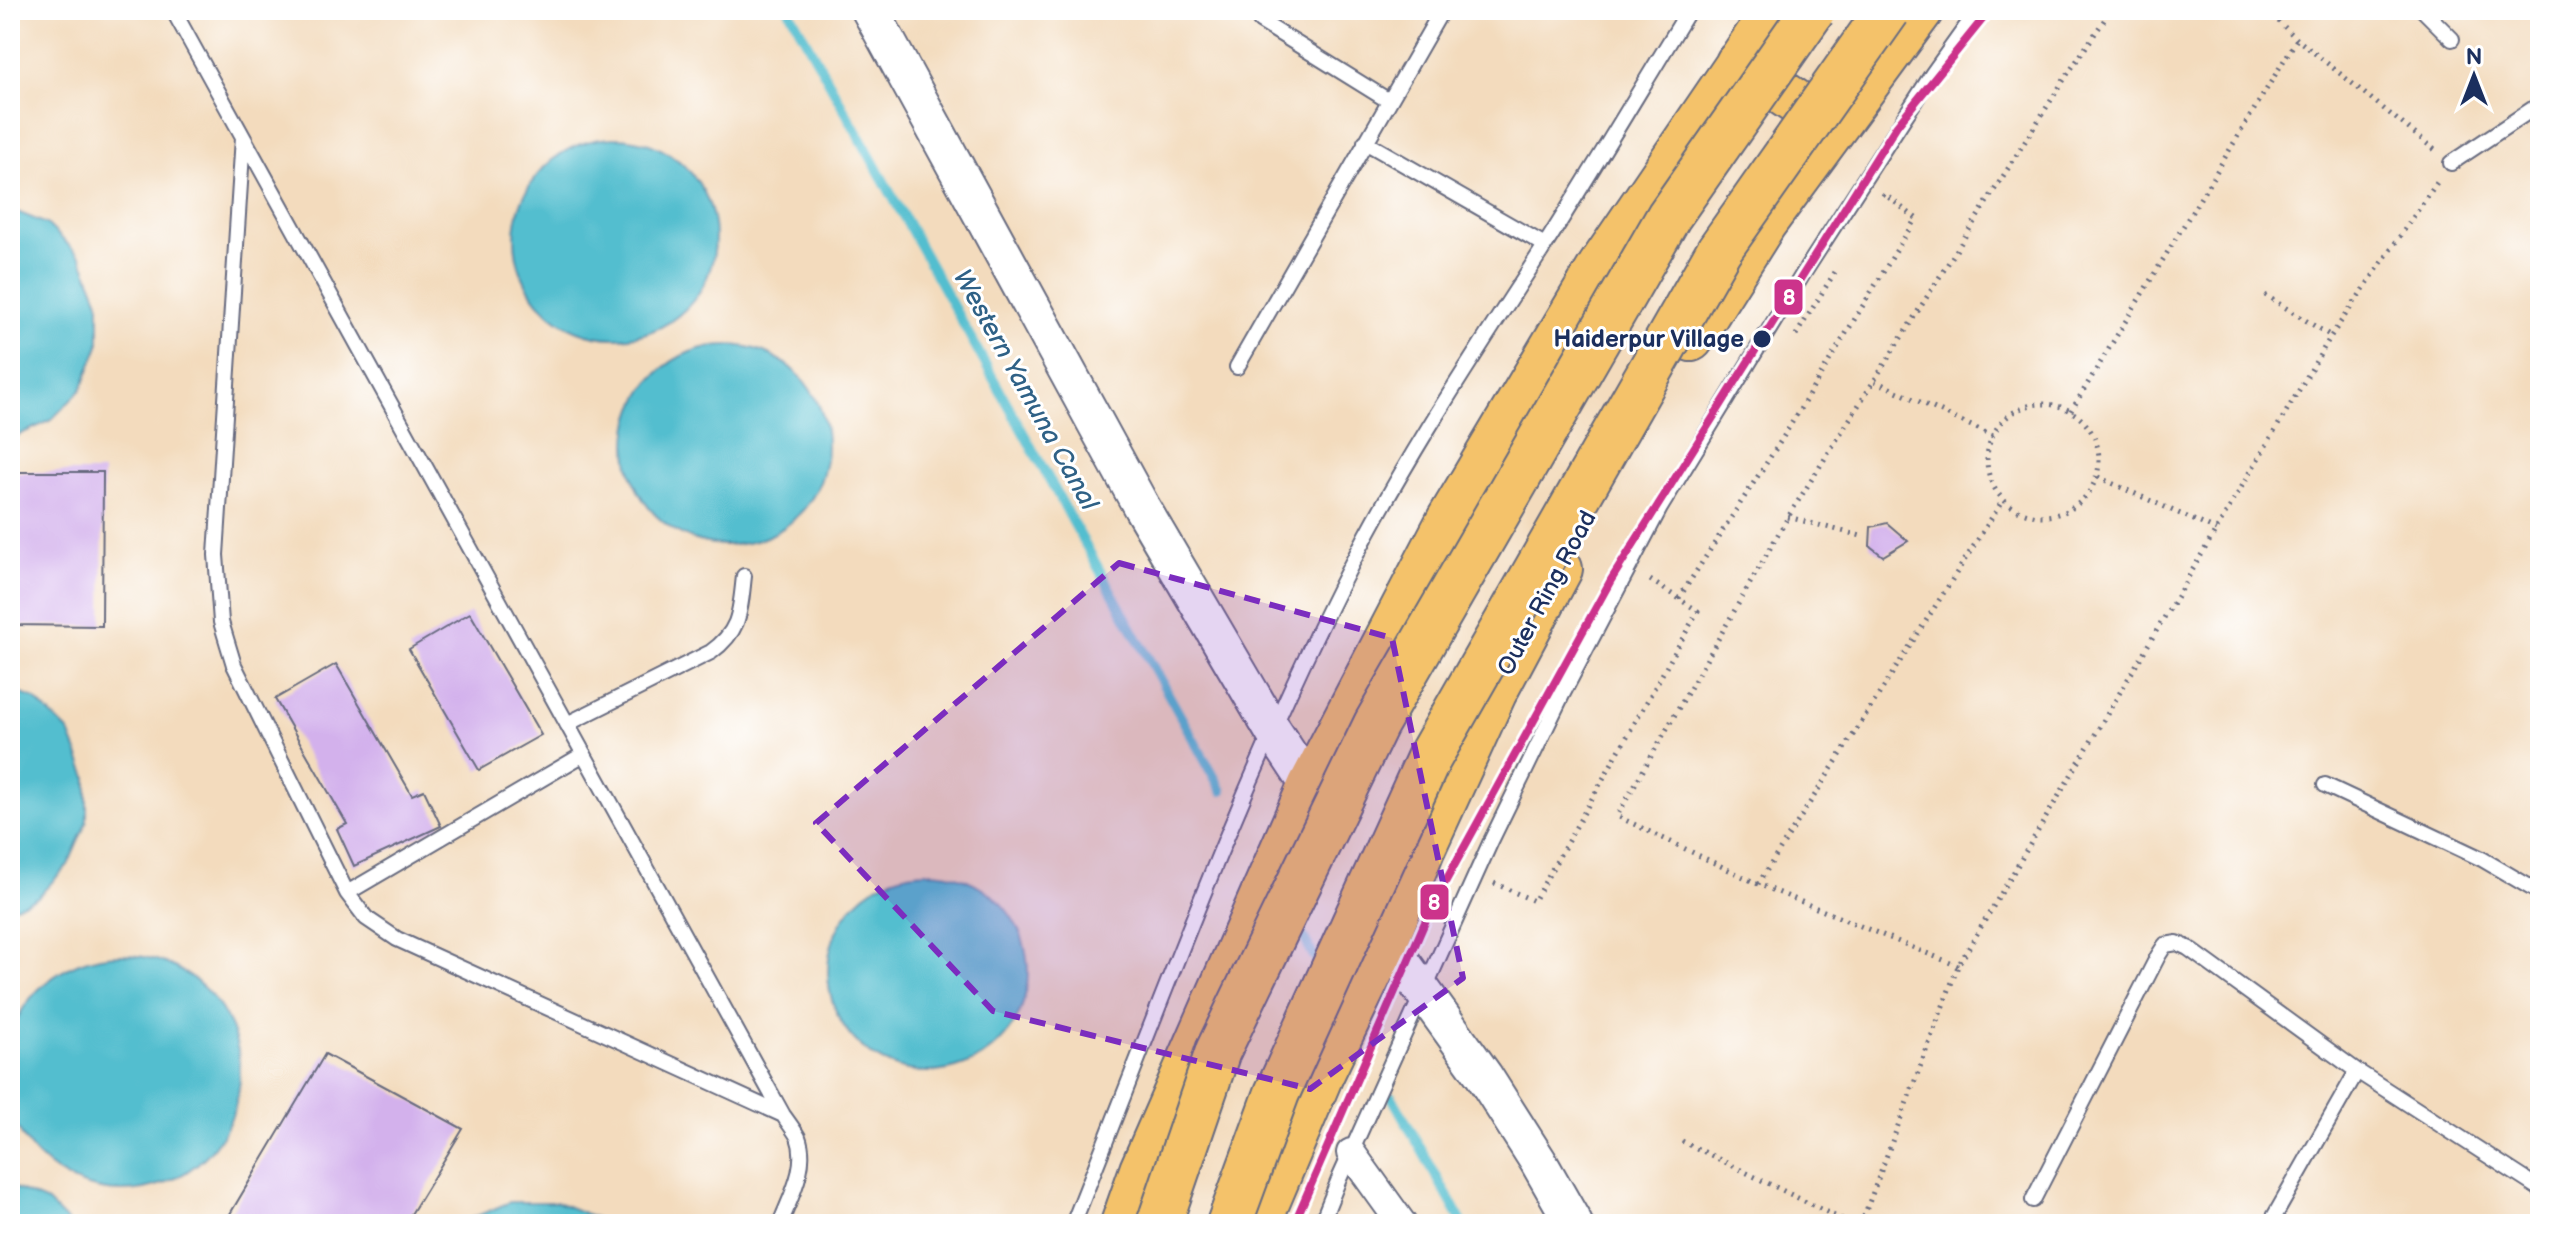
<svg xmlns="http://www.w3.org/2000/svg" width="2550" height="1234" font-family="'Balsamiq Sans',sans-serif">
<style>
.water{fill:#53becf;stroke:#377696;stroke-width:2}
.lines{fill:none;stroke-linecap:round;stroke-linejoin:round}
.stream{stroke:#53becf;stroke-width:10}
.building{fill:#d3b1ec}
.service-casing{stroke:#676b7f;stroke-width:18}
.minor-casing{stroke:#676b7f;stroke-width:32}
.tertiary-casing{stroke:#676b7f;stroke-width:40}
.primary-casing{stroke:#676b7f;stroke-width:48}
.path{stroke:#676b7f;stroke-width:5;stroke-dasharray:2 6;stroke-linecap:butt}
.service{stroke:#fff;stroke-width:14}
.minor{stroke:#fff;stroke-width:28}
.tertiary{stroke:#fff;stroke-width:36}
.primary{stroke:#f4c26a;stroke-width:44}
.trunk-bridge-casing{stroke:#676b7f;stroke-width:48;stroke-linecap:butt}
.trunk-bridge{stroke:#f4c26a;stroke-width:44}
.metro-1-casing{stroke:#fff;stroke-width:14}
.metro-1{stroke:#cc338b;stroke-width:8}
.marked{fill:#7b2cbf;fill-opacity:0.2;stroke:#7b2cbf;stroke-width:6;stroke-dasharray:16 10;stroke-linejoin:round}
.stop-dot{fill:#1b2f5e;stroke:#fff;stroke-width:3}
.labels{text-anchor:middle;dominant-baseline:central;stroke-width:6;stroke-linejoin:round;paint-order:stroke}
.stop-label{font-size:24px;font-weight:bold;fill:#1b2f5e;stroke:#fff;text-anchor:end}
.street-label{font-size:24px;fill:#1b2f5e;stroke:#fff}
.water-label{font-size:26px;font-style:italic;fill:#2f6186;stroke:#fff}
.line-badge{stroke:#fff;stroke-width:3}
.badge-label{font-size:22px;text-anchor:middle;font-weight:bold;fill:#fff}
</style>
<rect width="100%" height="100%" fill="#fff"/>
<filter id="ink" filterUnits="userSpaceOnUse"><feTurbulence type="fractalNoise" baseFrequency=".0125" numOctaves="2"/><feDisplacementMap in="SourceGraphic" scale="16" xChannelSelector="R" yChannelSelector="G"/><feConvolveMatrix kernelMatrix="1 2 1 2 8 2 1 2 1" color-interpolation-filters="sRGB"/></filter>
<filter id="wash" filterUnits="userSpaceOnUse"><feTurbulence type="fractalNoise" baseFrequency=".006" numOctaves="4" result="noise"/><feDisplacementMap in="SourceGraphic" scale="32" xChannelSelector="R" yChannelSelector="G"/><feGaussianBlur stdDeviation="1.8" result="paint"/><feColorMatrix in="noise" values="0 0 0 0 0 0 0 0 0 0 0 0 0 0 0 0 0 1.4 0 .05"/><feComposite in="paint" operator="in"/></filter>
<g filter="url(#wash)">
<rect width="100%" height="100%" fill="#f3dbbd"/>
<path class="water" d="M515 238a100 100 0 1 1 200 0a100 100 0 1 1-200 0Z
M10 209 47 224 81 257 99 301V346L81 390 50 421 10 439Z
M627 445a100 100 0 1 1 200 0a100 100 0 1 1-200 0Z
M10 689 35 699 69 732 87 777V821L68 865 38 897 10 909Z
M828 972a100 100 0 1 1 200 0a100 100 0 1 1-200 0Z
M4 1073a118 118 0 1 1 236 0a118 118 0 1 1-236 0Z
M10 1186 48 1202 70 1224H10Z
M510 1202H557L599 1219 604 1224H463L467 1220Z"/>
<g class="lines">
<path class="stream" d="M789 10 1222 791
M1299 929 1321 969
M1392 1097 1463 1224"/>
</g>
<g id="blocks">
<path class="building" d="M10 472H103L102 626 10 625Z
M1887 523 1908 541 1883 556 1870 546 1871 527Z
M470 613 541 735 479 770 409 649Z
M336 664 412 795 424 790 441 826 354 866 337 829 347 824 275 699Z
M325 1054 463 1129 405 1224H224Z"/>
</g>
</g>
<g filter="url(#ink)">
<use href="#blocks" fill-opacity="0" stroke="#676b7f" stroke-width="2"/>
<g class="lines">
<g class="service-casing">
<path id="service" d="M173 10 783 1115C788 1122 794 1130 798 1137 809 1165 790 1198 780 1224
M2423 10 2452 39
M1260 21 1389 101
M2538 43 2540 41
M243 137 216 555 221 622 234 665 347 893 366 918 397 939 783 1115
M1365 142 1545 245
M2451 163 2540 104
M1237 367 1442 10
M567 724 711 652C741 630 740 611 744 576
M2325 785 2482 859 2540 893
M347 893 584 754
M2033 1200 2158 956 2165 945 2177 943 2188 948 2357 1071 2540 1189
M1073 1224C1161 1003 1242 779 1350 567 1406 457 1475 354 1542 250 1592 171 1640 90 1689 10
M1321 1224 1339 1179 1491 841 1562 695 1660 508 1803 274 1933 73 1978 10
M2270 1224 2357 1071"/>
</g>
<g class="minor-casing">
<path id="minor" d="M1351 1153 1402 1224"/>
</g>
<g class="tertiary-casing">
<path id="tertiary" d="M870 10 1142 508 1273 731 1310 787
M1386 940 1484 1076 1538 1161 1574 1224"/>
</g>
<g class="primary-casing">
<path id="primary" d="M1738 63 1834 128
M1691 339 1764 223 1921 10
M1123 1224 1142 1170 1310 787 1449 520 1600 267 1775 10
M1258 1224 1321 1075 1386 940 1422 850 1494 693 1560 569"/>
</g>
<path class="path" d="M2267 10 2297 39 2435 150
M2265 295 2331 336
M1796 335 1835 272
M1875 381 1993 436
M1987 460a56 56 0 1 1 112 0a56 56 0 1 1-112 0Z
M2071 411 2297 39
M2098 477 2216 530
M1788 517 1861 536
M1679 598 1782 439 1916 218 1884 194 1883 196
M1494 883 1534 901 1698 611 1647 578
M1758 884 2003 500
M1958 966 1758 884 1617 816 1788 517 2067 75 2111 10
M1682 1141 1851 1224
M1861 1224 1958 966 2331 336 2438 181"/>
<use href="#service" class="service"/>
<use href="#minor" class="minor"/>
<use href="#tertiary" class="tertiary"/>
<use href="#primary" class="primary"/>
<g class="trunk-bridge-casing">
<path id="trunk-bridge" d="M1159 1224 1218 1051 1376 724 1669 216 1813 10
M1229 1224 1277 1093 1429 758 1719 250 1888 10"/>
</g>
<use href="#trunk-bridge" class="trunk-bridge"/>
<g class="metro-1-casing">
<path id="metro-1" d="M1294 1224 1432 906 1611 580 1897 125 1990 10"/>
</g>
<use href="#metro-1" class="metro-1"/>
</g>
</g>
<path class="marked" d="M1119 563 1392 638 1463 978 1310 1089 993 1011 816 823Z"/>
<circle class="stop-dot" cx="1762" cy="339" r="10"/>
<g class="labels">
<g class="stop-label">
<text x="1744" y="339">Haiderpur Village</text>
</g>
<g class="street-label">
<text transform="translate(1547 593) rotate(-62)">Outer Ring Road</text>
</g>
<g class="water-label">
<text transform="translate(1025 390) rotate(61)">Western Yamuna Canal</text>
</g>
</g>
<g class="line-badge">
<rect x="1773" y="278" width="31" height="38" rx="8" fill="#cc338b"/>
<rect x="1419" y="883" width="31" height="38" rx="8" fill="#cc338b"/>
</g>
<g class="badge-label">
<text x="1789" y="305">8</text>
<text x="1434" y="910">8</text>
</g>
<rect width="2550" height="1234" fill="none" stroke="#fff" stroke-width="40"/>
<g transform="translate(2474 76)" stroke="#ffffff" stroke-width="6" paint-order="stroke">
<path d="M0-6L14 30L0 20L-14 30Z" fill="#1b2f5e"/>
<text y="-12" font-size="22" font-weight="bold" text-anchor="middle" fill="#1b2f5e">N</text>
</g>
</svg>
